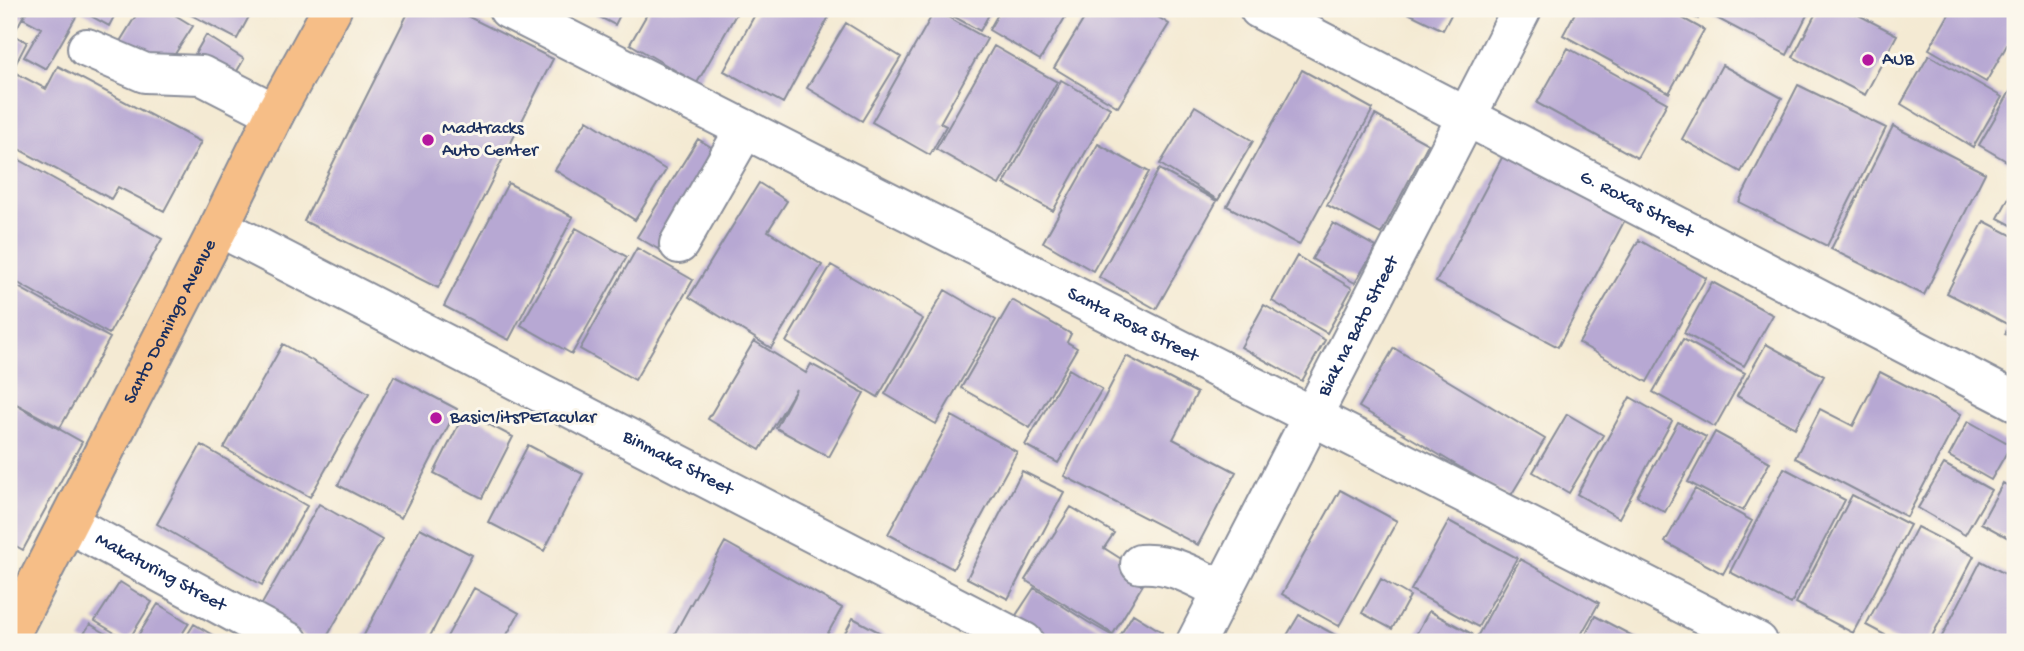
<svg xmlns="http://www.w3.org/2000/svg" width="2024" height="651" font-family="'Gochi Hand',sans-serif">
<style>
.building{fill:#b7a8d3}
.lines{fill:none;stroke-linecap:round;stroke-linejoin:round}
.minor-casing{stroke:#888c98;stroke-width:42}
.major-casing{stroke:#888c98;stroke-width:42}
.minor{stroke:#fff;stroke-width:38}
.major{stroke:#f6be87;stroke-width:38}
.poi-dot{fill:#b5179e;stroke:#fbf7ec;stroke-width:2.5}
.labels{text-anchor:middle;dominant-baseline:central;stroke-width:6;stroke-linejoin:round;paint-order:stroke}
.poi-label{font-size:19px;fill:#1b2f5e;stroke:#fbf7ec;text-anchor:start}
.street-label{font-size:19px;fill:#1b2f5e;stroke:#fbf7ec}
</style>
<rect width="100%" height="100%" fill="#fbf7ec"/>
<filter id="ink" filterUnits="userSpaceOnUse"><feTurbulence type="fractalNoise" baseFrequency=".0143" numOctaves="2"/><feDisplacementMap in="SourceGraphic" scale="14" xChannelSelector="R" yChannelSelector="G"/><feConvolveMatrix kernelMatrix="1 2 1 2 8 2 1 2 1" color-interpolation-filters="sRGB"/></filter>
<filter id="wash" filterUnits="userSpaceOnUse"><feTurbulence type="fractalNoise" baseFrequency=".00686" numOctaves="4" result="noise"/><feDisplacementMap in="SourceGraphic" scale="28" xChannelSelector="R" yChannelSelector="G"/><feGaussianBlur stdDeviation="1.57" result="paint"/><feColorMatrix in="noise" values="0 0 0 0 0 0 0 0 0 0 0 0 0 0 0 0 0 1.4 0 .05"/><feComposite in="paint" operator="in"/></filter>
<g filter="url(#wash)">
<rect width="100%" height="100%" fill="#f4ead3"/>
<g id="blocks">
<path class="building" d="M9 9H27L13 35 27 42 12 71 46 89 58 66 201 142 164 211 118 187 111 199 9 144Z
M28 9H118L109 26 80 10 46 69 24 57 41 28 23 18Z
M140 9H165L193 26 164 71 119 43Z
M180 9H253L237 39Z
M410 9H453L553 59 438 288 304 221Z
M584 9H623L615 25Z
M650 9H739L697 83 630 44Z
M758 9H833L783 103 724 71Z
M940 9H992L980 31Z
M1001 9H1070L1040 60 989 30Z
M1090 9H1145L1169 24 1118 107 1054 68Z
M1400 9H1454L1443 30Z
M1577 9H1666L1704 30 1669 93 1563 35Z
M1678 9H1703L1698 19Z
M1706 9H1810L1787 55 1705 12Z
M1818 9H1847L1897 35 1865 95 1793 57Z
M1952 9 2015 10V31L1986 82 1929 49Z
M935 10 987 39 940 123 946 126 930 155 872 122Z
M846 23 901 57 862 121 807 88Z
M206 35 244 59 233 78 195 54Z
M994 46 1057 82 999 185 936 149Z
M1568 48 1667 103 1637 158 1537 103Z
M1929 55 2002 97 1973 147 1901 104Z
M1722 65 1782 98 1741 172 1682 139Z
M1302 70 1373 109 1299 245 1227 206Z
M1061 80 1110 108 1053 211 1004 184Z
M2015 83V166L1979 145Z
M1798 85 1886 128 1827 246 1739 202Z
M1195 106 1253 141 1218 200 1160 164Z
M1375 115 1428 144 1381 234 1327 205Z
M587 120 666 170 635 220 555 170Z
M1893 126 1985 173 1924 295 1831 249Z
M698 139 719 152 658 249 637 237Z
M1098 144 1149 172 1093 271 1043 242Z
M1506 150 1628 214 1558 347 1436 282Z
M9 154 162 239 109 334 9 278Z
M1159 169 1217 201 1156 309 1099 277Z
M508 183 573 217 509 340 444 306Z
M759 183 787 201 768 231 822 265 771 348 689 297Z
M2015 186V227L1998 218Z
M1984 221 2015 237V339L2005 334 2009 325 1947 293Z
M1333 223 1376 247 1355 283 1312 259Z
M576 228 627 257 572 354 521 325Z
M1639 240 1706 278 1647 382 1579 343Z
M637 248 693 280 635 380 580 349Z
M1297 256 1352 288 1327 333 1272 301Z
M831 265 923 319 878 397 786 342Z
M9 282 110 338 60 428 9 400Z
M1712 282 1773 315 1744 366 1684 333Z
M945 290 996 320 936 424 885 394Z
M1012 300 1071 334 1067 342 1077 348 1030 428 961 388Z
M1264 305 1325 340 1302 381 1241 347Z
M1683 339 1745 373 1715 427 1653 392Z
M754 341 806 373 811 364 864 393 829 457 776 428 796 389 760 450 708 419Z
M283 344 369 393 310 497 224 448Z
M1766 344 1824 376 1795 428 1737 396Z
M1394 348 1545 439 1510 497 1359 407Z
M1126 356 1197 393 1173 439 1236 472 1198 545 1064 476Z
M1069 369 1102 389 1058 463 1025 445Z
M1880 372 1961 414 1907 517 1795 458 1820 409 1853 426Z
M394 376 457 409 401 518 338 485Z
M1630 397 1672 421 1619 518 1577 494Z
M9 401 82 442 23 550 9 542Z
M465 412 513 437 482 498 434 473Z
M1567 414 1603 435 1569 493 1533 472Z
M952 416 1017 452 953 569 888 534Z
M1968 421 2011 445 1991 480 1949 456Z
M1678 422 1706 437 1665 512 1637 496Z
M1715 432 1770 462 1743 511 1688 482Z
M201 445 307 506 262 585 157 524Z
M528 445 583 474 544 551 488 522Z
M1944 464 1991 490 1965 535 1918 508Z
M1784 468 1845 500 1791 604 1730 572Z
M1022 471 1064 492 1008 599 967 578Z
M2003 483 2015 490V533L2012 540 1981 523Z
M1695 489 1752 521 1723 574 1665 542Z
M1340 490 1397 521 1339 626 1282 594Z
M1852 495 1910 525 1853 633 1796 603Z
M319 504 382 540 324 642H314L258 611Z
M1071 507 1114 533 1104 548 1148 576 1113 634 1025 580Z
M1449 521 1517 558 1478 627 1411 590Z
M1917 527 1974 556 1929 642H1898L1866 625Z
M420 528 472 555 427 642H367L362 639Z
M725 542 842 608 823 642H670Z
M1520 559 1599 603 1577 642H1474Z
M1981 561 2015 579V637L2012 642H1939Z
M1381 579 1410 596 1392 629 1362 613Z
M120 582 152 602 128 641 95 621Z
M474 588 519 613 503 642H444Z
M1034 588 1088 622 1118 639 1133 614 1162 632 1155 642H1035L1009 626Z
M158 604 189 623 177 642H134Z
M1429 611 1472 634 1468 642H1412Z
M1299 615 1348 642H1283Z
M1595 616 1644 642H1582Z
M853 618 897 642H840Z
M90 624 120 642H84L80 640Z
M194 624 224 642H183Z"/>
</g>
</g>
<g filter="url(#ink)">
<use href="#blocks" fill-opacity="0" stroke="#888c98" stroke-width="2"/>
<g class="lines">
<g class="minor-casing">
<g id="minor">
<path id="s1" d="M508 9 1758 642"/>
<path id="s2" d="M1259 9 2015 401"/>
<path d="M87 48 145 73 201 75 275 113"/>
<path id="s3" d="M219 227 1024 642"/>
<path d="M679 244 745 129"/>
<path id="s4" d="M68 523 289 642"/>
<path d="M1140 564C1172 562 1195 577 1223 591"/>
<path id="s5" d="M1196 642 1522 9"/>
</g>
</g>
<g class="major-casing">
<g id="major">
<path id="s6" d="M9 637 219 227 275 113 332 9"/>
</g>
</g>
<use href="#minor" class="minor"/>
<use href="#major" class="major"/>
</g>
</g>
<g class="poi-dot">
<circle cx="1868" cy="60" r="7"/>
<circle cx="428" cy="140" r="7"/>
<circle cx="436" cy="418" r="7"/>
</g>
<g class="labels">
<g class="poi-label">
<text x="1882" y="60">AUB</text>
<text x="442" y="129">Madtracks<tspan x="442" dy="22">Auto Center</tspan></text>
<text x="450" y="418">Basic1/itsPETacular</text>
</g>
<g class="street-label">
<text stroke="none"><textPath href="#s2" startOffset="425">G. Roxas Street</textPath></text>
<text stroke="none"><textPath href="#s6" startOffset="354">Santo Domingo Avenue</textPath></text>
<text stroke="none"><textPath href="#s5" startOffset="355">Biak na Bato Street</textPath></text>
<text stroke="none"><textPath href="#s1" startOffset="700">Santa Rosa Street</textPath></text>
<text stroke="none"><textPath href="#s3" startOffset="516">Binmaka Street</textPath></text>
<text stroke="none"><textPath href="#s4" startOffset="105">Makaturing Street</textPath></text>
</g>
</g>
<rect width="2024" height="651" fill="none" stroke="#fbf7ec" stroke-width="35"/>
</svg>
